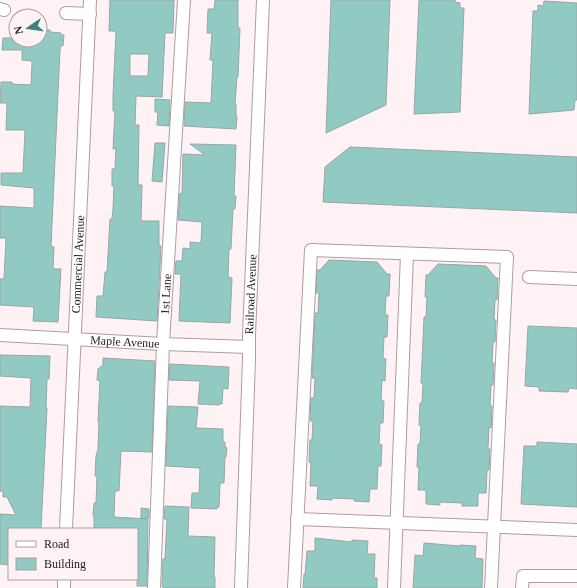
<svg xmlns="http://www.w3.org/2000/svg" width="577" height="588" font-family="Georgia,serif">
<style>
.building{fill:#91cac3;stroke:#96a7a5;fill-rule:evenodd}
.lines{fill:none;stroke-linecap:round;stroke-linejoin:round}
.minor-casing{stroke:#ae9d9f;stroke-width:14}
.minor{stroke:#fff;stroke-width:12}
.labels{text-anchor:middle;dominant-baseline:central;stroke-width:4;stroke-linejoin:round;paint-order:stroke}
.street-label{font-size:12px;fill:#262021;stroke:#fef2f4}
</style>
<rect width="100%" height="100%" fill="#fef2f4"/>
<path class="building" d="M110 0H174L173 33H165L162 97 136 96 135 125H139L138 185H142L141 221H159V246H161L157 321 96 317 97 296H103L105 272H107L110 219H112L113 209 114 186H112V169H115L116 149H113L115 111H113V95L116 31H109ZM130 54H149L148 76H130Z
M215 0H238V28H240L238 77 237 76 235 104H236V116H237L236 129 184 126 185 102 211 103 213 60H210L212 33H207L208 9H214Z
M331 0H390L386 105 326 133Z
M419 0H455V2L460 3V8H464L460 112 414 114Z
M544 1 577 3V100H575L574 110 529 114 533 11H538V5L543 6Z
M40 30H50V32L61 33V35H64L63 46 61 45 60 50 51 246 54 247 53 269H61L58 322 33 321 34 307 0 305V279H4L6 238H0V206L34 208V188L1 185V173H23L25 130H6L7 103H0L1 82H12V84L31 85 32 63V61L22 60V50H2L3 38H16V40H40Z
M155 99 170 100 169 126 157 125 158 112H155Z
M155 143H165L162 182 152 181Z
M190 144 236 145 234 196H236L235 209H233L231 249H229L228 277 232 278 230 323 179 321 181 274H175L176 261H182L183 248 190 249V242L201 243 202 222 178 220 180 193 182 194 183 154 205 155Z
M350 147 577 157V213L323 202 325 167Z
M329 260 377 262 387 274H390L389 296H386L385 315H388L387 337H384L383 358 386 359 385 381 382 380 381 401H384L383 423H380L379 444 382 445 381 466H378L377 489H370L369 502 354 501V499L332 498V500L317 499 318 486H310L311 463 309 462 310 440H312L313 421H310L311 398H314L315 378H312L315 313H318L319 293H316L317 270H320Z
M438 264 486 266 496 278H498L497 300H495L494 320H496L495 342H493L492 363H494L493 385H491L490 406H492L491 428 489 427 488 449H490L489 470H487L486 493H478V506H462V503L440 502V505L426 504V490H418L419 467H417L418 444H420L421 426 419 425 420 403H422L423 383H421L424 317H426L427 297H425L426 275H428Z
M528 326 577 328V389L569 388 568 392 539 391V387L525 386Z
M0 355 50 356 49 379H47L46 408H47L41 529H9V565L0 564V514L16 515 7 497H3V491H0V406L30 407 31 378 0 376Z
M103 358 155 361 152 452 121 451 119 491H115L114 517 148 519 147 586H137V529L94 528V516H93L94 503H96L97 476H95L96 456 98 449 99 422H98L100 381 97 380 98 369 103 365Z
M170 364 229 367 228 389 223 388 222 404H220L219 405 198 404 200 381 169 380Z
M168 406 198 407 196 428 223 429V442H225V447L227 448 226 457H225L224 483H220L219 507H217V509L191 508 192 493H199L200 468 166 466Z
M537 442 577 444V507L521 504 524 446H537Z
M165 506 189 507 188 536 215 537 214 577H215V588H163V586H162L163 559H165L167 519H164Z
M141 508 149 509V518H141Z
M315 538 352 542V540L368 541 367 554H375L374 578H377V588H303L304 574 305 575 307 551H315Z
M424 543 460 546V545L476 546 475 558 483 559 482 588H413L415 555 423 556Z"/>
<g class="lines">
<g class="minor-casing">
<g id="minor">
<path d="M0 9 4 10"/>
<path d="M66 13 90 14"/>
<path d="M529 277 577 279"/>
<path id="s1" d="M0 335 163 344 249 347"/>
<path d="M297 519 577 530"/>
<path id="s2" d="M66 529 90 0"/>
<path d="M64 588V579"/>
<path id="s3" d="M154 588 163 344 184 0"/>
<path id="s4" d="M241 588 249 359V335L263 0"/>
<path d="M294 588 311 250 507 257 491 588"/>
<path d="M394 588 407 254"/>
<path d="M522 588 523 576H577"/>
</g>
</g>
<use href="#minor" class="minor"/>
</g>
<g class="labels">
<g class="street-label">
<text stroke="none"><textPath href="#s2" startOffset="265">Commercial Avenue</textPath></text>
<text stroke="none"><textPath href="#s3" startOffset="294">1st Lane</textPath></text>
<text stroke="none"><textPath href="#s4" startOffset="294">Railroad Avenue</textPath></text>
<text stroke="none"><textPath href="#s1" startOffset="125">Maple Avenue</textPath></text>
</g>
</g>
<rect x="8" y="528" width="130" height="52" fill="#fef2f4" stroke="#a89ea0"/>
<rect x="16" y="541" width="20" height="6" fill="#ffffff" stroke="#a89ea0"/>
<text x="44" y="548" font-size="12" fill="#262021">Road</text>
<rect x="16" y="558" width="20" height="12" fill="#91cac3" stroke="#a89ea0"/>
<text x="44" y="568" font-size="12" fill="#262021">Building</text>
<g transform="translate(28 28) rotate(257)"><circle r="19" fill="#fef2f4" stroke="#a89ea0"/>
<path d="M0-3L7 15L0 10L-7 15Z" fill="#3b827b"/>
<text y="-6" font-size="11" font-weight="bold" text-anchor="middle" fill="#262021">N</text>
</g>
</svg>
